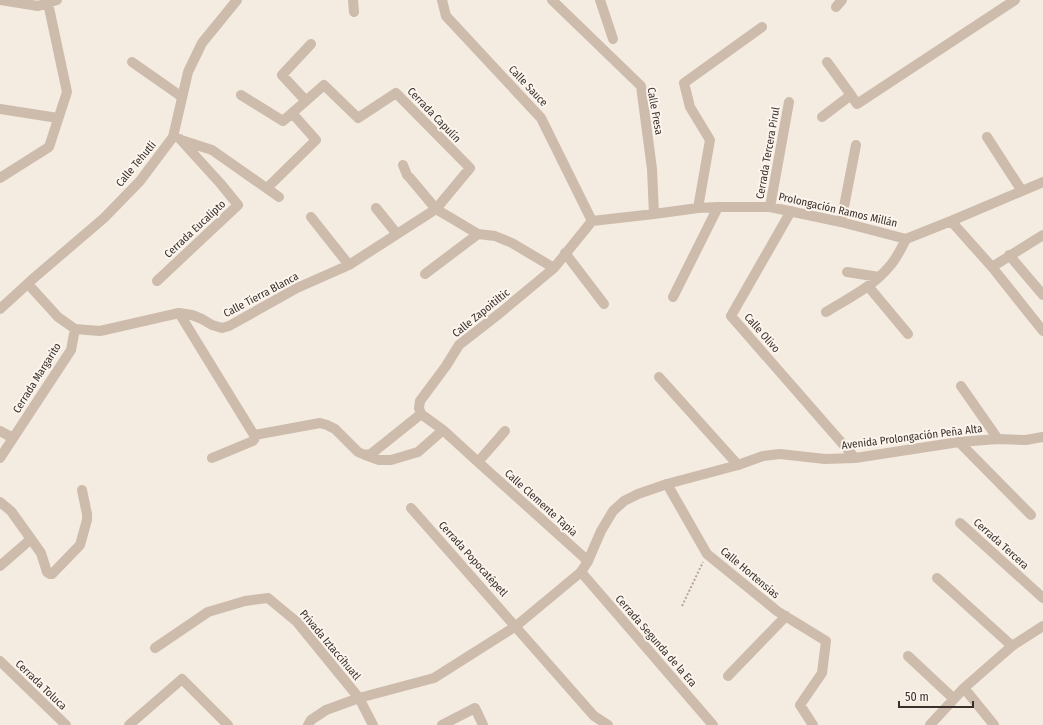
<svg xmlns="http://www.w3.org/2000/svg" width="1043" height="725" font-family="'Fira Sans Condensed',sans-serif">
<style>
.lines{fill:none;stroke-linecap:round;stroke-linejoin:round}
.path{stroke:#b9a596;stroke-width:2;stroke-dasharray:2 2;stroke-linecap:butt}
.minor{stroke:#cdbbac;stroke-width:10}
.tertiary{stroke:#cdbbac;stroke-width:10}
.labels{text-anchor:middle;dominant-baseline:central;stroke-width:4;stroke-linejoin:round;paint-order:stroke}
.street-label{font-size:11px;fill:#3b302b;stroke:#fbf5ee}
</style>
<rect width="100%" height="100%" fill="#f4ebe1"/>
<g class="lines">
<path class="path" d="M682 606 703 562"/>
<path class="minor" d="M0 0 38 6 57 0
M353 0 354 12
M442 0 446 16 541 118 592 221
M552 0 641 86 652 169 654 214
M600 0 613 39
M836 7 842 0
M132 62 182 97
M851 95 857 104 1015 0
M306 101 282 75 311 44
M0 109 58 118
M822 117 851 95 827 62
M987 137 1022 191
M181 140 212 150 279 197
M403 165 407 175 410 178 436 209 478 234 495 236 512 243 554 268
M0 178 49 147 67 92 48 3
M267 188 316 140 292 113
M770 207 789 102
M376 208 397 234
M698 208 710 140 690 107 684 83 762 27
M791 211 731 316 855 458
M311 217 349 265
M592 221 654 214 698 208 718 207H770L841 222 906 239 951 221 1043 182
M951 221 992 267 1043 331
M841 222 856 145
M565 253 604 304
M1009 255 1043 295
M992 267 1043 235
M847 272 879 277
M425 274 478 234
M157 281 238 205 220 183 180 139
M28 284 58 317 75 329 100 331 179 313 192 315 202 319 212 325 222 328 229 326 297 288 349 265 436 209 470 168 396 93 358 118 324 85 283 121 241 95
M868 286 908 334
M673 297 718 207
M0 309 35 277 104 218 140 181 173 137 188 72 202 43 237 0
M826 312C847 299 872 287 888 268 896 260 901 249 906 239
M179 313 254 435 255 438 253 441 212 458
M659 377 738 465
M961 386 998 439
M443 430 421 414 419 408 420 401 446 366 459 345 500 313 554 268 592 221
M0 431 13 438
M254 435 320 423 327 425 335 429 358 452 365 455 371 454 421 414
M959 442 1031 515
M365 455 379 460H391L418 452 443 430 478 462 588 561
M0 458 71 350 75 329
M478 462 505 431
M667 484 707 554 777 611 826 641 822 673 800 705 813 725
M0 502 11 511 31 539 0 566
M411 508 594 716 608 725
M960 523 1043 598
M31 539 41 553 47 572 50 574H52L80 545 87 520V514L82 490
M581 572 713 725
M937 578 1012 646
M155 648 208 612 245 601 268 598 297 622 359 698 373 725
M908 656 954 699
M0 661 66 725
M728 676 786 616
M964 688 994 725
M129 725 182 679 228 725
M442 725 475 708 483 725
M930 725 964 688 1012 646 1043 626"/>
<path class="tertiary" d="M308 725 311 720 326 710 359 698 434 678 516 626 581 572 588 561 601 531 613 511 624 501 638 494 667 484 738 465 763 456 780 454 825 459 855 458 959 442 998 439 1026 440 1043 437"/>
</g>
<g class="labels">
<g class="street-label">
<text transform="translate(528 86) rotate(47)">Calle Sauce</text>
<text transform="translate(655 111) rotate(80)">Calle Fresa</text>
<text transform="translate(434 115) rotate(46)">Cerrada Capulín</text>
<text transform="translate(768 153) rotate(-80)">Cerrada Tercera Pirul</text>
<text transform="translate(136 164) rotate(-50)">Calle Tehutli</text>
<text transform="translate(838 210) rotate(13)">Prolongación Ramos Millán</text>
<text transform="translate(195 229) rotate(-43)">Cerrada Eucalipto</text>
<text transform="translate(261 295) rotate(-28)">Calle Tierra Blanca</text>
<text transform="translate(481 313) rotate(-39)">Calle Zapoitiltic</text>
<text transform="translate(762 333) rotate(49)">Calle Olivo</text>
<text transform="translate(37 378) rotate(-58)">Cerrada Margarito</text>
<text transform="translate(912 437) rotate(-7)">Avenida Prolongación Peña Alta</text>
<text transform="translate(541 503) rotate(42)">Calle Clemente Tapia</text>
<text transform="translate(1001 544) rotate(42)">Cerrada Tercera</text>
<text transform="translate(473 559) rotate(48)">Cerrada Popocatépetl</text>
<text transform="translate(750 573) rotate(40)">Calle Hortensias</text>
<text transform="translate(656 641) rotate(49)">Cerrada Segunda de la Era</text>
<text transform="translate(330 645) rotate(50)">Privada Iztaccíhuatl</text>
<text transform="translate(41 685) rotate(44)">Cerrada Toluca</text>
</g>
</g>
<path d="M899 701v6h74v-6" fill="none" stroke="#3b302b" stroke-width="2"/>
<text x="905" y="701" font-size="12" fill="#3b302b" stroke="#fbf5ee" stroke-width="3" paint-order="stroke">50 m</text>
</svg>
